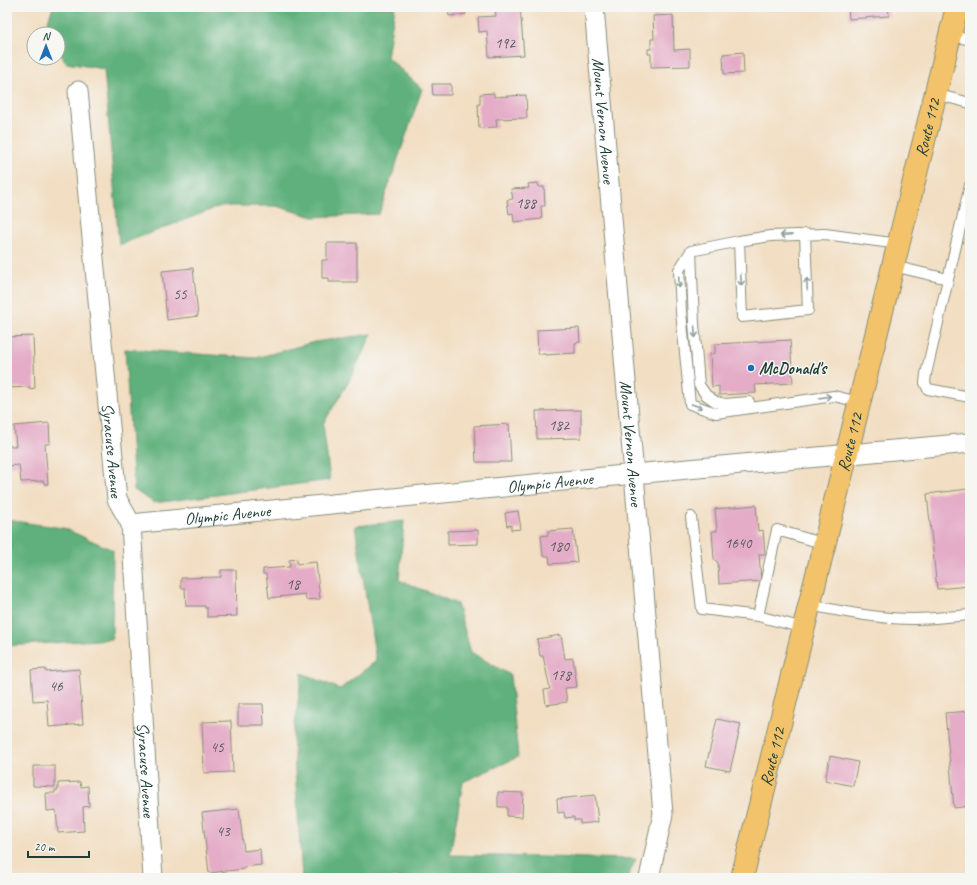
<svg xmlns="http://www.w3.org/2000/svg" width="977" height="885" font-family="Caveat,sans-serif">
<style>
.forest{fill:#5fb07c;stroke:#3f7658}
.building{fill:#e4acc7}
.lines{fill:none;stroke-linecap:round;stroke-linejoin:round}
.service-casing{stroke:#888e7b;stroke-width:12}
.minor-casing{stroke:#888e7b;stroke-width:21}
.primary-casing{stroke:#888e7b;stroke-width:24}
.service{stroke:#fff;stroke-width:10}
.minor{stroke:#fff;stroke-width:19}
.primary{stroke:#f2c36a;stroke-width:22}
.oneway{stroke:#8f9e9a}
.poi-dot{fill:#1f6fb2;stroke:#f6f6f2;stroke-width:1.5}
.labels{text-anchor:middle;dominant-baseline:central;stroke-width:3;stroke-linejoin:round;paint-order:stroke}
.number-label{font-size:15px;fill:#505959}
.street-label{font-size:17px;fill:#1f3d34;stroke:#f6f6f2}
.poi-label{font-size:17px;font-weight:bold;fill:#1f3d34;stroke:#f6f6f2;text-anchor:start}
</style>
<rect width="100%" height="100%" fill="#f6f6f2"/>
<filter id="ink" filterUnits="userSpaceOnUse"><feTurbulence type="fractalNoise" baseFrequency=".025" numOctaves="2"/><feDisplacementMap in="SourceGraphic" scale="8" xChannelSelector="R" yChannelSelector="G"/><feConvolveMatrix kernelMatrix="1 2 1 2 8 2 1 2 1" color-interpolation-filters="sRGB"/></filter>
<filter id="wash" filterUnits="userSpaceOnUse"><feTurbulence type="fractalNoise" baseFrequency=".012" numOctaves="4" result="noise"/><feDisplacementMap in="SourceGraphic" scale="16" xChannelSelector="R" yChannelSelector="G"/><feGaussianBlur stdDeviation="0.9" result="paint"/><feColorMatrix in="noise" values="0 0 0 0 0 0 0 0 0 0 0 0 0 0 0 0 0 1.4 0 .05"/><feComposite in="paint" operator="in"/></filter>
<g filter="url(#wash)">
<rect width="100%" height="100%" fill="#f2dec2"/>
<path class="forest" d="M53 7H395L387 57 422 89 379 214 313 217 276 206H221L119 245 104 69 66 63 58 49V34H50L46 26Z
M372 334 348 383 323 424 330 480 154 503 134 490 125 349 256 358 314 342Z
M7 520 63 528 113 550 112 639 7 646Z
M404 521 399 580 457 604 471 652 510 675 518 757 463 782 450 855 636 859 627 878H302L293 738 302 673 340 689 376 661 355 526Z"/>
<g id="blocks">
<path class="building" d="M448 7H465L466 14 449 16Z
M495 7H520L524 55 489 57 487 31 479 32 478 17 496 16Z
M770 7H800V8L770 11Z
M848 7H888L889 16 849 19Z
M673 15 674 50 690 49V66L651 67V54H648V49H651V39H654L653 16Z
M743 52 744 73 724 74 723 54Z
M432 84H451V95H433Z
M494 93V97L526 95 527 118 496 119 497 127 479 128 478 104H480V94Z
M538 183 539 187H544L545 206H541L542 219 514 222 513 213 509 214 507 200 513 199 511 189 529 188 528 184Z
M327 243H357V282H329V278H322V260H327Z
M193 268 198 316 167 320 162 271Z
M579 328 580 342 575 343V353L545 355V354H538L537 330Z
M33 336 35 388 30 389V387L7 388V337Z
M790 340 793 383 755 385 756 393 719 395V386L712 387 710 354 715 353V344Z
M581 410V438L537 439 536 411Z
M49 423 50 444H45L48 484H44V481L21 482 19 465 7 466V446H16L14 426Z
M509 424 511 462H476L474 426Z
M968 489 970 509V586L937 589 927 494Z
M756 505 758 531 763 530 765 554H759L761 581 719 584 718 563 714 559 712 531H717L715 509Z
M518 511 521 529 511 530V525L507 526 505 513Z
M573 529 577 562 550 564 549 556H543L541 536 548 535V531Z
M478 530V544L448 545V531Z
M297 559V564L316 562 320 599 306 600 305 594 269 598 266 574H263V569L290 567 289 560Z
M221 570H236L237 616 207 617V608H205V606H186L185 588H181V578L221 577Z
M561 635 565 659 573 658 577 687 565 688 567 702 546 705 544 690 550 689 543 656H540L537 639Z
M46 669V672L79 669 83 724 49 727 47 700 33 701 31 670Z
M238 704H263L264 725H238Z
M970 711V806L954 808 945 713Z
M717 719 741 724 730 771 706 766Z
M231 721 233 772 204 773 202 722Z
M830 756 858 762 853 786 825 780Z
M33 766H55V787L33 786Z
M80 782 81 787 88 786 89 806 83 807 84 831 58 833 56 810 47 811 46 793H55V790H58V783Z
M498 792 523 793 522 817 507 816V807H498Z
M595 795 598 822 580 824V820H574V817L565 818 564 812 558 813 557 799Z
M239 809 244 851 260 849 261 865 244 867V869L209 873 202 813Z"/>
</g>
</g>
<g filter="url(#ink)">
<use href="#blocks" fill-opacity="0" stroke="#888e7b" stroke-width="1"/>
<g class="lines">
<g class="service-casing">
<path id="service" d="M950 35 970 40
M935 94 970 103
M970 185 926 374 925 383 928 389 970 397
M739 241 742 317 808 310 805 234
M691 251 694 323 699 385 706 395 716 402 725 404 749 402
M893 266 948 279
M859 402 834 396 716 413 690 404 681 312 679 270 691 251 739 241 770 236 825 234 899 244
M691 517 702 609 758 616
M810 605C845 612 879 619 914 619 933 619 952 616 970 615
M804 628 758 616 777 530 825 544"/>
</g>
<g class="minor-casing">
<g id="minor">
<path id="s1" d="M594 7 663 814 649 878"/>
<path id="s2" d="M78 91 117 499 131 524 153 878"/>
<path id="s3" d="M131 524 634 474 970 443"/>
</g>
</g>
<g class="primary-casing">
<g id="primary">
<path id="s4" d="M742 878 957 7"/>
</g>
</g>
<use href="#service" class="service"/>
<use href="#minor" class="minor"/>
<use href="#primary" class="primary"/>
</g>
<defs><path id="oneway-shaft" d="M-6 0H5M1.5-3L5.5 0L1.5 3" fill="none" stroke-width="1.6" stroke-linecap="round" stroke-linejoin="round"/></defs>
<g class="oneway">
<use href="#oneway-shaft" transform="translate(786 235) rotate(177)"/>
<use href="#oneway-shaft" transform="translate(741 280) rotate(87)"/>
<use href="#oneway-shaft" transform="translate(679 282) rotate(87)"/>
<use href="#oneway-shaft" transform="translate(807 284) rotate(-92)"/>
<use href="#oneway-shaft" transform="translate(695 332) rotate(86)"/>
<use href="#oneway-shaft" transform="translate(825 397) rotate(-8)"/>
<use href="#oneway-shaft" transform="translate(697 406) rotate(19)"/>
</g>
</g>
<circle class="poi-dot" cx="751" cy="368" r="4"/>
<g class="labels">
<g class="number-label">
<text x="505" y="43">192</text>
<text x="526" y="203">188</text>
<text x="180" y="294">55</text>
<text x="559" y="425">182</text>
<text x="738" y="543">1640</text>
<text x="559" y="546">180</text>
<text x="293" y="584">18</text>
<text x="561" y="675">178</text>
<text x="56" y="686">46</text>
<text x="217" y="747">45</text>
<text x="223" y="831">43</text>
</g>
<g class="street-label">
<text stroke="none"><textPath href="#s1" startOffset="114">Mount Vernon Avenue</textPath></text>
<text stroke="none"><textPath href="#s4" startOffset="773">Route 112</textPath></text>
<text stroke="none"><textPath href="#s4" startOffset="449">Route 112</textPath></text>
<text stroke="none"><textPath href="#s1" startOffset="438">Mount Vernon Avenue</textPath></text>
<text stroke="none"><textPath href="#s2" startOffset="361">Syracuse Avenue</textPath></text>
<text stroke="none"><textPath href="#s3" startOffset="421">Olympic Avenue</textPath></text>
<text stroke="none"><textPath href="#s3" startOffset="97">Olympic Avenue</textPath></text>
<text stroke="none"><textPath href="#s4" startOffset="125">Route 112</textPath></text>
<text stroke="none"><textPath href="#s2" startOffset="685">Syracuse Avenue</textPath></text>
</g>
<g class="poi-label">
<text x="759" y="368">McDonald's</text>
</g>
</g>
<rect width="977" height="885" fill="none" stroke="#f6f6f2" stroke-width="24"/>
<g transform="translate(46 46)"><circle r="19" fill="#f6f6f2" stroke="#a0aca6"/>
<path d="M0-3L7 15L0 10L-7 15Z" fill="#1f6fb2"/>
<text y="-6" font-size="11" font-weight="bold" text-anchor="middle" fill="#1f3d34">N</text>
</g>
<path d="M28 851v6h61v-6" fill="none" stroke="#1f3d34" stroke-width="2"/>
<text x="34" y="851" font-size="12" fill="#1f3d34" stroke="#f6f6f2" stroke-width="3" paint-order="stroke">20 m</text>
</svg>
